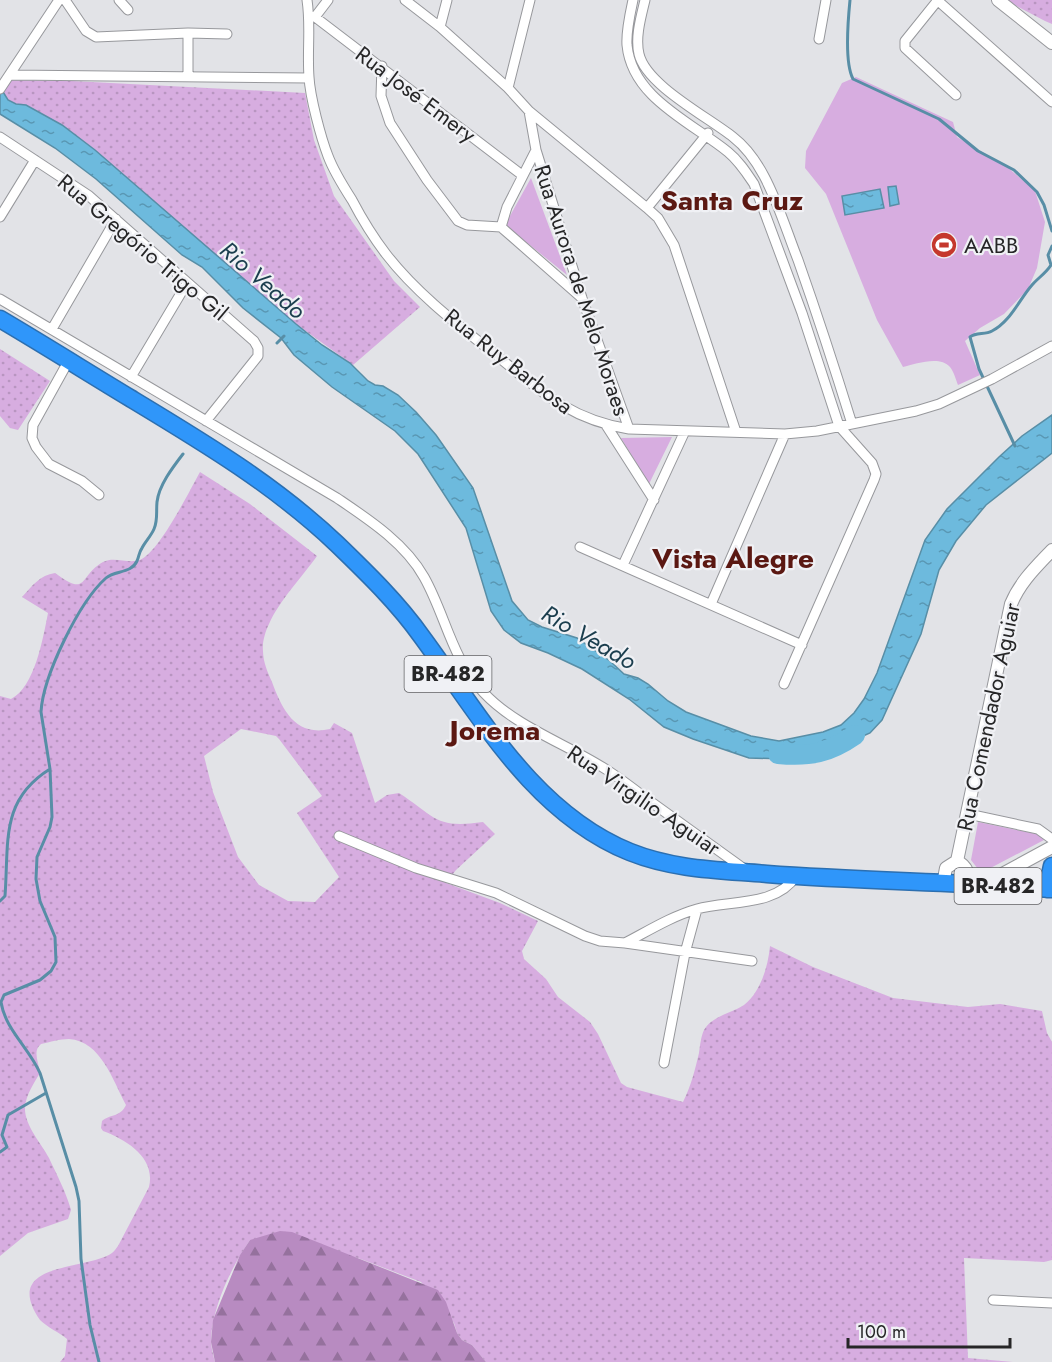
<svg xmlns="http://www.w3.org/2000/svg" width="1052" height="1362" font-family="Jost,sans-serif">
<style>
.grass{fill:url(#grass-dots);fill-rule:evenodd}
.forest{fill:url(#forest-firs)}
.park{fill:#d7ade0}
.water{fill:url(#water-ripples);stroke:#588ea6;stroke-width:1.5}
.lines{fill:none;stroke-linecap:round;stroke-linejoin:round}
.stream{stroke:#588ea6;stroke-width:3}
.river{stroke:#6dbadd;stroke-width:20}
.street-casing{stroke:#97989c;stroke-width:11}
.secondary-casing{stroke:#97989c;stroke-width:14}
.highway-casing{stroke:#2c6fb0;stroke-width:19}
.street{stroke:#fff;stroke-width:9}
.secondary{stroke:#fff;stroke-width:12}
.highway{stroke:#2f96fa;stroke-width:16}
.labels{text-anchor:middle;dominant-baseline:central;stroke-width:4.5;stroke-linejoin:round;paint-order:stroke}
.shield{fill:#f0f1f5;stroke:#636365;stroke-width:1.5}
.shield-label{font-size:21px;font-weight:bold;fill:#262627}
.street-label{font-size:22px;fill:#262627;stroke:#f0f1f5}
.poi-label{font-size:22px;fill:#262627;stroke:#f0f1f5;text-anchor:start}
.water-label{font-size:24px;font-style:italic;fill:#1b3e4e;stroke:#f0f1f5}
.district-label{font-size:28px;font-weight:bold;fill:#5b1812;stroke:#f0f1f5}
</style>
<defs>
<pattern id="grass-dots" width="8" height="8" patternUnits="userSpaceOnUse" patternTransform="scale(1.5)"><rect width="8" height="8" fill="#d7ade0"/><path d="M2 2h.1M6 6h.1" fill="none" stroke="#b895c0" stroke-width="1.8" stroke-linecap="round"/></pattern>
<pattern id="forest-firs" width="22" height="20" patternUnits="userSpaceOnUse" patternTransform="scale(1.5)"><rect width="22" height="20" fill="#b88bc1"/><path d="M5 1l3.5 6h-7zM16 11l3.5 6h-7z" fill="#95719d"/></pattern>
<pattern id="water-ripples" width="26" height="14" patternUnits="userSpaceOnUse" patternTransform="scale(1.5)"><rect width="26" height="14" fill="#6dbadd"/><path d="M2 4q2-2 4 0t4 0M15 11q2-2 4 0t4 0" fill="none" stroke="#5997b3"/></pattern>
</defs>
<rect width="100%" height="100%" fill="#e2e3e7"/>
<path class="grass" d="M1005 0H1052V24L1045 21Z
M5 80 72 81 305 93 314 140 334 196 394 281 420 307 353 365 296 324 95 150 62 125 26 105 16 104 8 100 0 87Z
M0 349 50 381 18 430 10 428 0 416Z
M200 472 250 504 317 556C302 577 279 601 269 624 265 632 262 643 263 651 263 662 268 673 272 682 282 709 295 737 330 729L334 723 352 733 375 803 387 795 399 793C436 817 435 829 483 822L495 834 456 870 446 883 500 903 538 921 522 951 524 959 546 979 558 997 590 1022 598 1034 621 1083 627 1087 683 1102C691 1086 695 1070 699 1053 700 1046 701 1036 704 1030 712 1016 732 1013 744 1005 761 992 768 966 770 946L813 967 893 998 968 1007 1000 1004 1042 1011 1047 1033 1052 1042V1260L1044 1262 964 1258 968 1358 1013 1362H486L472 1345 462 1340 457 1333 454 1323 421 1282 358 1258 250 1240C231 1268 213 1305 211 1339 211 1347 213 1355 215 1362H60L65 1356 67 1339C59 1332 48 1328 40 1320 0 1261 86 1271 112 1253 115 1251 116 1248 118 1246L149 1187C156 1158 127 1140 103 1131L101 1128 102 1121C110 1114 121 1117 126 1105 113 1081 101 1041 69 1039 60 1039 50 1042 41 1044 32 1051 39 1063 40 1073 34 1083 26 1095 25 1107 24 1125 41 1143 49 1158 57 1175 66 1192 71 1210L68 1219 28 1233 0 1256V696L11 699C35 687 43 638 48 613L22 597C32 586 40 575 55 573 89 598 78 576 103 562 115 556 127 564 140 560 159 552 189 492 200 472ZM241 729 276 736 279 739 322 796 297 813 339 877 315 902 288 901 259 885 238 857 213 792 204 756Z"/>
<path class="forest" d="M280 1231 292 1232 438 1290 446 1302 457 1333 462 1340 472 1345 486 1362H215L211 1342 213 1320 240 1255 250 1240Z"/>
<path class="park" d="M856 77 953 122 957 137 1006 166 1035 191 1045 222 1037 268 1028 289 1004 314 980 328 965 341 980 375 958 385C956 380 954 372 950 367 940 355 915 364 903 367L877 320 826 194 805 168 806 151 842 83Z
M531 178 567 275 505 225Z
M672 437 649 484 621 438Z
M978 822 1037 834 1044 840 981 873 971 860Z"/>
<path class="water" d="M0 87 8 100 16 104 26 105 62 125 95 150 296 324 322 345 350 363 368 381 375 385 383 386 398 395 416 412 436 435 473 488 512 601 528 620 542 627 577 638 610 661 624 674 638 678 648 684 668 701 686 712 751 736 779 741 823 732 841 725 854 713 864 699 877 673 925 540 947 509 999 457 1022 436 1052 415V453L986 505 956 541 939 570 921 634 882 720 870 733 841 746 787 759 749 758 693 739 664 727 629 699 582 669 548 653 521 643 504 630 491 611 466 528 418 454 395 431 332 387 294 355 281 338 243 308 202 267 182 255 96 179 55 148 0 114Z
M896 186 899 204 890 206 888 187Z
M880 189 884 208 845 215 842 196Z"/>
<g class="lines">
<path class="stream" d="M850 0C848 20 844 62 853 79L939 119 978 151 1014 170 1037 192 1044 205 1052 231
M277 343 284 336
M1015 446 979 369 970 337C976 332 985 335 992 331 1010 322 1019 300 1032 285 1038 278 1046 273 1051 265L1048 255 1052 246
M0 901 5 896C9 842 0 800 50 769
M0 1152 7 1147 2 1135 8 1115 46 1093
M99 1362 90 1325 81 1259 79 1201 76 1187 40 1073C29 1048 5 1029 1 1002L4 995 40 980 51 971 56 962 55 937 40 901 36 879 37 857 50 827 52 817 50 769 41 712C43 676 79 602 106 578 115 570 131 574 137 561 139 557 139 552 142 548 145 542 151 536 154 529 158 520 156 512 157 502 159 485 173 467 183 454"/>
<path class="river" d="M778 754C810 757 829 753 855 735"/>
<g class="street-casing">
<path id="street" d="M65 0 86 31 96 37 188 33 227 34
M119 0 128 10
M307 0C311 26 307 51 309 77 310 97 321 138 328 156 334 172 343 186 352 200 362 219 373 237 386 254 416 293 458 325 496 355 540 391 571 420 629 429L785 434 817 431 916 411 939 404 992 379 1052 346
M405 0 440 27 508 88 529 111 647 208 658 218 674 245 736 432
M633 0C630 14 626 31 627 45 632 98 691 122 728 152 739 161 746 172 754 184L802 313 839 426 872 463 876 474 874 480 784 684
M645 0C641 17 635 37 639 54 646 85 708 117 733 137 746 147 756 161 764 176 778 202 787 232 798 260 817 314 835 369 852 424
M937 0 1052 102
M938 0 905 41V48L956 95
M309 16 315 17 522 175
M315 17 328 0
M440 27 447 0
M819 39 826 0
M382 66 381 96 390 123 427 180 458 221 467 225 501 227 582 298
M10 75 309 78
M188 77V33
M508 88 530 0
M0 89 59 0
M0 137 88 195 254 341 258 348V356L206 421
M536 150 582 298 629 429
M647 208 708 133
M0 217 35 160
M501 227 507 207 536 150 529 111
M0 299 337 498C368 519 405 543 424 577 446 616 451 658 484 693 516 727 567 744 607 770 621 779 634 789 647 799 680 823 714 847 747 871
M52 329 116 219
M69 360 33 425 32 438 36 447 49 464 82 481 99 495
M131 377 187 283
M606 425 654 500
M580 547 802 645
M623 565 685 431
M711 604 785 434
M968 814 1038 829 1052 839
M339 836 416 868 496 893 585 936 600 941 625 943C648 931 672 916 697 909 729 900 776 907 796 876
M625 943 752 961
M664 1063 685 953 697 909
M993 1300 1052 1303"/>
</g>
<g class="secondary-casing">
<path id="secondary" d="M998 0 1052 43
M957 861 1011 604C1020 582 1036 567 1052 550
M943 884 946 868 957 861C967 866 969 874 969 885
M982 885 1052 847"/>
</g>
<g class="highway-casing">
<path id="highway" d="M0 319C44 345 87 372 130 398 203 442 275 485 337 544 367 573 398 603 422 637 481 717 534 813 630 852 675 870 721 870 767 874 862 881 957 882 1052 889
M1047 889 1052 866"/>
</g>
<use href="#street" class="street"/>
<use href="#secondary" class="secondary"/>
<use href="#highway" class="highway"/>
</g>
<defs>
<g id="stadium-disc" transform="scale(1.35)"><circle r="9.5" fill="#c5382d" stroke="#f0f1f5"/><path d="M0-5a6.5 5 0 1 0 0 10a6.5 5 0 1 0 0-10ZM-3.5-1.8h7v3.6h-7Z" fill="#fff"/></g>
</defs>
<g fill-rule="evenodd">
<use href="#stadium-disc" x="944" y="245"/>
</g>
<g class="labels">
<g class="shield">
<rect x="404.5" y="656" width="87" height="36" rx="4.5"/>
<rect x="954.5" y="868" width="87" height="36" rx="4.5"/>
</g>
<g class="shield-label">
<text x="448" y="674">BR-482</text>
<text x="998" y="886">BR-482</text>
</g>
<g class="street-label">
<text transform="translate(416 94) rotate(37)">Rua José Emery</text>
<text transform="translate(143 247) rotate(40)">Rua Gregório Trigo Gil</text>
<text transform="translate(582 290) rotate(72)">Rua Aurora de Melo Moraes</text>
<text transform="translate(509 361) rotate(38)">Rua Ruy Barbosa</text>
<text transform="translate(988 717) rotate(-78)">Rua Comendador Aguiar</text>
<text transform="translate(644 800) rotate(34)">Rua Virgilio Aguiar</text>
</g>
<g class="poi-label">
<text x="964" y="245">AABB</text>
</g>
<g class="water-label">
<text transform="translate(263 280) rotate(41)">Rio Veado</text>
<text transform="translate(589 637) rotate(30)">Rio Veado</text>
</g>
<g class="district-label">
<text x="732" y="200">Santa Cruz</text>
<text x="733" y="558">Vista Alegre</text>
<text x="495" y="730">Jorema</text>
</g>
</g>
<path d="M848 1338v9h162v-9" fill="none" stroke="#262627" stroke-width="3"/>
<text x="857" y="1338" font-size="18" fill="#262627" stroke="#f0f1f5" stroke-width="4.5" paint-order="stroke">100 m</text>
</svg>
